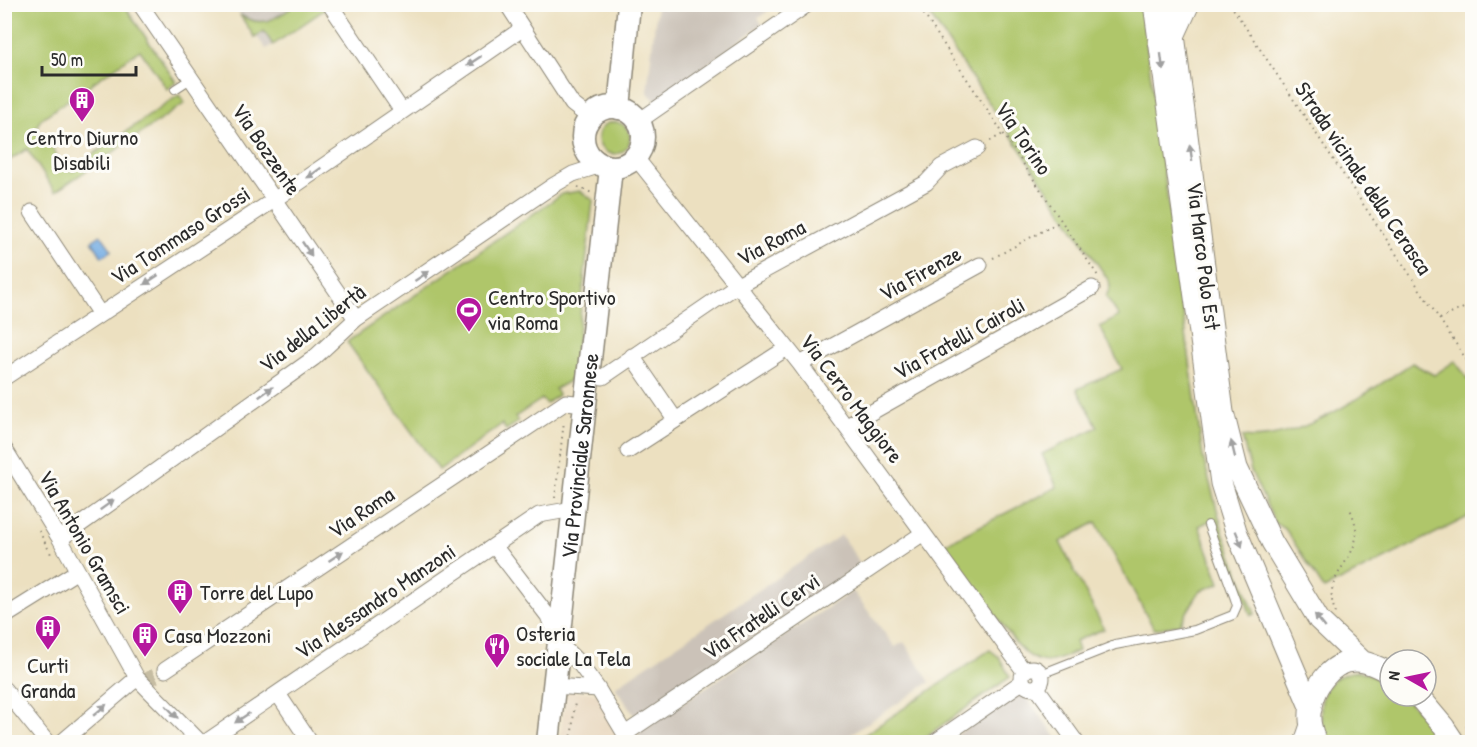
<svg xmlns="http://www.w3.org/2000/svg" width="1477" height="747" font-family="'Patrick Hand',sans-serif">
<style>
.built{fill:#e4d0b4}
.industrial{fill:#cbc2b8}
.green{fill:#afc66b;stroke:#6d784b;stroke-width:1.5}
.water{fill:#73ace3;stroke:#4f6c87;stroke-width:1.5}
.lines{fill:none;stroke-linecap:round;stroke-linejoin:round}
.street-tunnel{stroke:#c5bca2;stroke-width:15;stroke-dasharray:15 8;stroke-linecap:butt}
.lane-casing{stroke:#8c8676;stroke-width:10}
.street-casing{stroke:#8c8676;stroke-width:17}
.secondary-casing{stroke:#8c8676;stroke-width:23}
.primary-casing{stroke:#8c8676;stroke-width:25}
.path{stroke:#8c8676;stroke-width:2;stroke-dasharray:1.5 4.5;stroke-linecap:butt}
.lane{stroke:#fff;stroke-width:8}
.street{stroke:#fff;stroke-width:15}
.secondary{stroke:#fff;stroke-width:21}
.primary{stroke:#fff;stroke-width:22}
.secondary-bridge-casing{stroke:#8c8676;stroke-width:23;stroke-linecap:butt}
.secondary-bridge{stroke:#fff;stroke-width:21}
.oneway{fill:#a0a0a0}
.labels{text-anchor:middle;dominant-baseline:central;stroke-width:6;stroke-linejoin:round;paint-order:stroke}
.poi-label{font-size:22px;fill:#2b2b2b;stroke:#fdfcf7;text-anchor:start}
.street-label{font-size:22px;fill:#2b2b2b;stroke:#fdfcf7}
</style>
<rect width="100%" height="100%" fill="#fdfcf7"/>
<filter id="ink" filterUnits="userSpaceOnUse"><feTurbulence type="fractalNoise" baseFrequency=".0167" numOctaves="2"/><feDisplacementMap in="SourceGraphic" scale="12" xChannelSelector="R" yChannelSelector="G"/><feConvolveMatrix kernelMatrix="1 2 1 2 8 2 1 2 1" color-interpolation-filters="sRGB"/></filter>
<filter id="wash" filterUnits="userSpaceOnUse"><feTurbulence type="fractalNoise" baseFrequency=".008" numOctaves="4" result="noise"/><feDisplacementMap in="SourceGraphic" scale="24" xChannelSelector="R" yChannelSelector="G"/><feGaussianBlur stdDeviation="1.35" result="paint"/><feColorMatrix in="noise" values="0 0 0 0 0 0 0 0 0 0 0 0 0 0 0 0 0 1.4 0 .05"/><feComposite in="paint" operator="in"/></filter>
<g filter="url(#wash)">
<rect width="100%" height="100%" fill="#ece0c0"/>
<path class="built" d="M566 691 600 693 628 742H560Z"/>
<path class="industrial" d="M233 5H331L266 49Z
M657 5H777L758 18 762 24 657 102 647 92Z
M841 535 862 566 635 716 615 687Z
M853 591 895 647 904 642 930 682 839 742H639L638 732Z
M1018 694 1025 696 1060 742H946Z"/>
<path class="green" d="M5 4 124 5 176 82 167 89 140 50 41 119 37 126 38 134 47 139 65 169 73 171 80 167 82 162 179 95 185 103 55 192 27 149 5 163Z
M296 5H331L273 45 264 31 255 38 240 15C263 29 276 18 296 5Z
M923 5H1141L1203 457 1223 532 1255 614 1251 615 1213 519 1199 526 1220 583 1200 591 1179 625 1154 629 1096 522 1060 542 1104 629 1075 641 1078 651C1051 663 1041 669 1018 646L943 545 1057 487 1042 454 1098 427 1077 389 1122 369 1100 327 1119 316 1106 297 1110 287 1109 281Z
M598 138a16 16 0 1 1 32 0a16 16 0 1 1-32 0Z
M580 191 593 200 573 379 555 389 558 395 546 404 542 399 515 417 518 422 506 430 502 424 439 470 347 342 562 194Z
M1455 361 1472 385V515L1324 589 1286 530 1275 523 1251 471 1242 437C1295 445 1369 392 1412 363L1434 375Z
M990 650 999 657 1010 677 918 742H854Z
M1358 671 1367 673 1390 687V696C1412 696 1427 720 1437 739L1433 742H1326C1317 709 1316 676 1358 671Z"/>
<path class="water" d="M101 235 112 250 102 257 92 241Z"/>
</g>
<g filter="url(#ink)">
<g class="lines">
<path class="street-tunnel" d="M142 683 165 670"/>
<g class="lane-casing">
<path id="lane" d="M175 89 192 78
M1041 674 1115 645 1195 630 1233 615 1237 606 1235 599 1208 525"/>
</g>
<g class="street-casing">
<path id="street" d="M140 4 356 319
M507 4 572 104 590 118
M331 6 402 111
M1175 41 1192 4
M639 121 808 4
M636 158 800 364 1024 671
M32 212 100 314
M632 356 675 419
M800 364 980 265
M588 375 603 377 736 286 926 183 941 167 977 148
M4 378 274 200 522 29
M847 426 1092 288
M4 448 60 539 137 678 200 742
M628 451 787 348
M60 539 314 358 356 319 554 185 573 174 601 165
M495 547 548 616 558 642 579 663 598 689 629 741
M4 617 76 572
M1022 678a10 10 0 1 1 20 0a10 10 0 1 1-20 0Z
M165 670 566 402 585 404
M554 686 598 689
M1037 688 1076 742
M4 689 47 742
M278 694 310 742
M625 734 922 534
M62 742 137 678
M206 742 539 515 573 509
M935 742 1022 682
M1302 742 1310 719"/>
</g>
<g class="secondary-casing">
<path id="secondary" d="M1154 4 1221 483 1236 531 1311 709
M1170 4 1223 412 1237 468 1272 542 1319 620 1362 661
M1418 696 1444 727
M1315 742C1314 735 1310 727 1310 719 1308 692 1332 655 1364 662 1373 664 1382 669 1390 673"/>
</g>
<g class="primary-casing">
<g id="primary">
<circle cx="613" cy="137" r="30"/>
<path d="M619 108 629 4"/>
<path id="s1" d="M548 742 611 168"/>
</g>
</g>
<path class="path" d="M917 4 1098 276
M1230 4 1472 368
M990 141 1003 134
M578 187 592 193
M993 258 1061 221
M1440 319 1472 304
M555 498 564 421
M39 531 52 556
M1336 613C1320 579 1353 564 1356 537 1357 527 1354 518 1350 509
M1466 726 1472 731
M571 742 575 701"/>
<use href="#lane" class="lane"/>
<use href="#street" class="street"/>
<use href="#secondary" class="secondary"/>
<use href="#primary" class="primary"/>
<g class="secondary-bridge-casing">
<path id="secondary-bridge" d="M1444 727 1454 742"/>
</g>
<use href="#secondary-bridge" class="secondary-bridge"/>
</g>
<defs><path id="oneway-solid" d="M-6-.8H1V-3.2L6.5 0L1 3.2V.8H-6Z" transform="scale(1.5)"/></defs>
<g class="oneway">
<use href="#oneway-solid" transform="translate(474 61) rotate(146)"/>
<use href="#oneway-solid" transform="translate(1162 62) rotate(83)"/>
<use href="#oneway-solid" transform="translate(1191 153) rotate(-98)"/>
<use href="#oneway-solid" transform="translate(314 173) rotate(145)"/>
<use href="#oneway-solid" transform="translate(307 249) rotate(56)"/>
<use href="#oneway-solid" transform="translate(422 276) rotate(-33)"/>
<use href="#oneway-solid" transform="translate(151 280) rotate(147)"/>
<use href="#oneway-solid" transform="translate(266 392) rotate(-36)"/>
<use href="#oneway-solid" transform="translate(1233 449) rotate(-104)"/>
<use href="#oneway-solid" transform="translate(107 505) rotate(-36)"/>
<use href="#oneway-solid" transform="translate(1239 539) rotate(68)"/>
<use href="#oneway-solid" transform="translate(336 556) rotate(-34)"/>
<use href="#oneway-solid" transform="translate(1320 621) rotate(-129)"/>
<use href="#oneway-solid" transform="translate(100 710) rotate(-40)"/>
<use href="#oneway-solid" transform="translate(172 712) rotate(46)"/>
<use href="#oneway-solid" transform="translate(242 718) rotate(146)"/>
</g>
</g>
<defs>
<g id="building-pin" transform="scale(1.35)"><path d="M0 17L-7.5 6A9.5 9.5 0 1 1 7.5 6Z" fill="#b5179e" stroke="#fdfcf7"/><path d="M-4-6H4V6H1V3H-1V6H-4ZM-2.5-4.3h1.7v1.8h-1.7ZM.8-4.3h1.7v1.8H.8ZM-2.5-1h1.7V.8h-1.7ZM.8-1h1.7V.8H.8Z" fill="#fff"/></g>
<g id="stadium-pin" transform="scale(1.35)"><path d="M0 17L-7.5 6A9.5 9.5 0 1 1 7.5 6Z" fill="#b5179e" stroke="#fdfcf7"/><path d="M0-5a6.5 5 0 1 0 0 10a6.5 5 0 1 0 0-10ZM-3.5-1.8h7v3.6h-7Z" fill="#fff"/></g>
<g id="restaurant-pin" transform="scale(1.35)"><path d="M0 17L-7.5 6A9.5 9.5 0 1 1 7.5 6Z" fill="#b5179e" stroke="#fdfcf7"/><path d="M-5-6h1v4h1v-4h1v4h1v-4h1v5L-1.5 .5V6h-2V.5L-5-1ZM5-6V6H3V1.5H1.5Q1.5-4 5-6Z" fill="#fff"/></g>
</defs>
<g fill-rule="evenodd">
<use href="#building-pin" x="82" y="100"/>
<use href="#stadium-pin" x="469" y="310"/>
<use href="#building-pin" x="180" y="592"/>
<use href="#building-pin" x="48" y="628"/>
<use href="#building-pin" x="145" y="635"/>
<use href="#restaurant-pin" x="497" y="646"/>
</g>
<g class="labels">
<g class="poi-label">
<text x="82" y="137" text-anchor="middle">Centro Diurno<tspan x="82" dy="25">Disabili</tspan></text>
<text x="488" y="297">Centro Sportivo<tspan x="488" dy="25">via Roma</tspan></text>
<text x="200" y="592">Torre del Lupo</text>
<text x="516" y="633">Osteria<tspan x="516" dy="25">sociale La Tela</tspan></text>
<text x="164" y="635">Casa Mozzoni</text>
<text x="48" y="665" text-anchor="middle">Curti<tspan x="48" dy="25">Granda</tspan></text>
</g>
<g class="street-label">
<text transform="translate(1024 138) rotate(56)">Via Torino</text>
<text transform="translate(267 149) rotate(56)">Via Bozzente</text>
<text transform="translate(1364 178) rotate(56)">Strada vicinale della Cerasca</text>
<text transform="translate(180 235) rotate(-33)">Via Tommaso Grossi</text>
<text transform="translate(771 242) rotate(-28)">Via Roma</text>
<text transform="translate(1204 256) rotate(83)">Via Marco Polo Est</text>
<text transform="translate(920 273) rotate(-29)">Via Firenze</text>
<text transform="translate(312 328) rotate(-38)">Via della Libertà</text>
<text transform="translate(959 338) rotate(-29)">Via Fratelli Cairoli</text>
<text transform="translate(852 398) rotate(53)">Via Cerro Maggiore</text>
<text stroke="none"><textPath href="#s1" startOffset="288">Via Provinciale Saronnese</textPath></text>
<text transform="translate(361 512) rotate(-34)">Via Roma</text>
<text transform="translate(85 542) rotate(60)">Via Antonio Gramsci</text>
<text transform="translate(375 601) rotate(-34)">Via Alessandro Manzoni</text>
<text transform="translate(761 616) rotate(-34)">Via Fratelli Cervi</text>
</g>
</g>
<rect width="1477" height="747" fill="none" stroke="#fdfcf7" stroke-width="24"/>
<g transform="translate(1408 678) rotate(279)"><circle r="28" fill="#fdfcf7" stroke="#a9a8a5" stroke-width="1.5"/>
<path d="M0-4.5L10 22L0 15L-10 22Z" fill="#b5179e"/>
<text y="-9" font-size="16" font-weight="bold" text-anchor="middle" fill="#2b2b2b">N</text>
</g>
<path d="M42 66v9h94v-9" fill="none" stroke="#2b2b2b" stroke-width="3"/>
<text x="51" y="66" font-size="18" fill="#2b2b2b" stroke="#fdfcf7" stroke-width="4.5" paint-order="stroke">50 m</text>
</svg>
